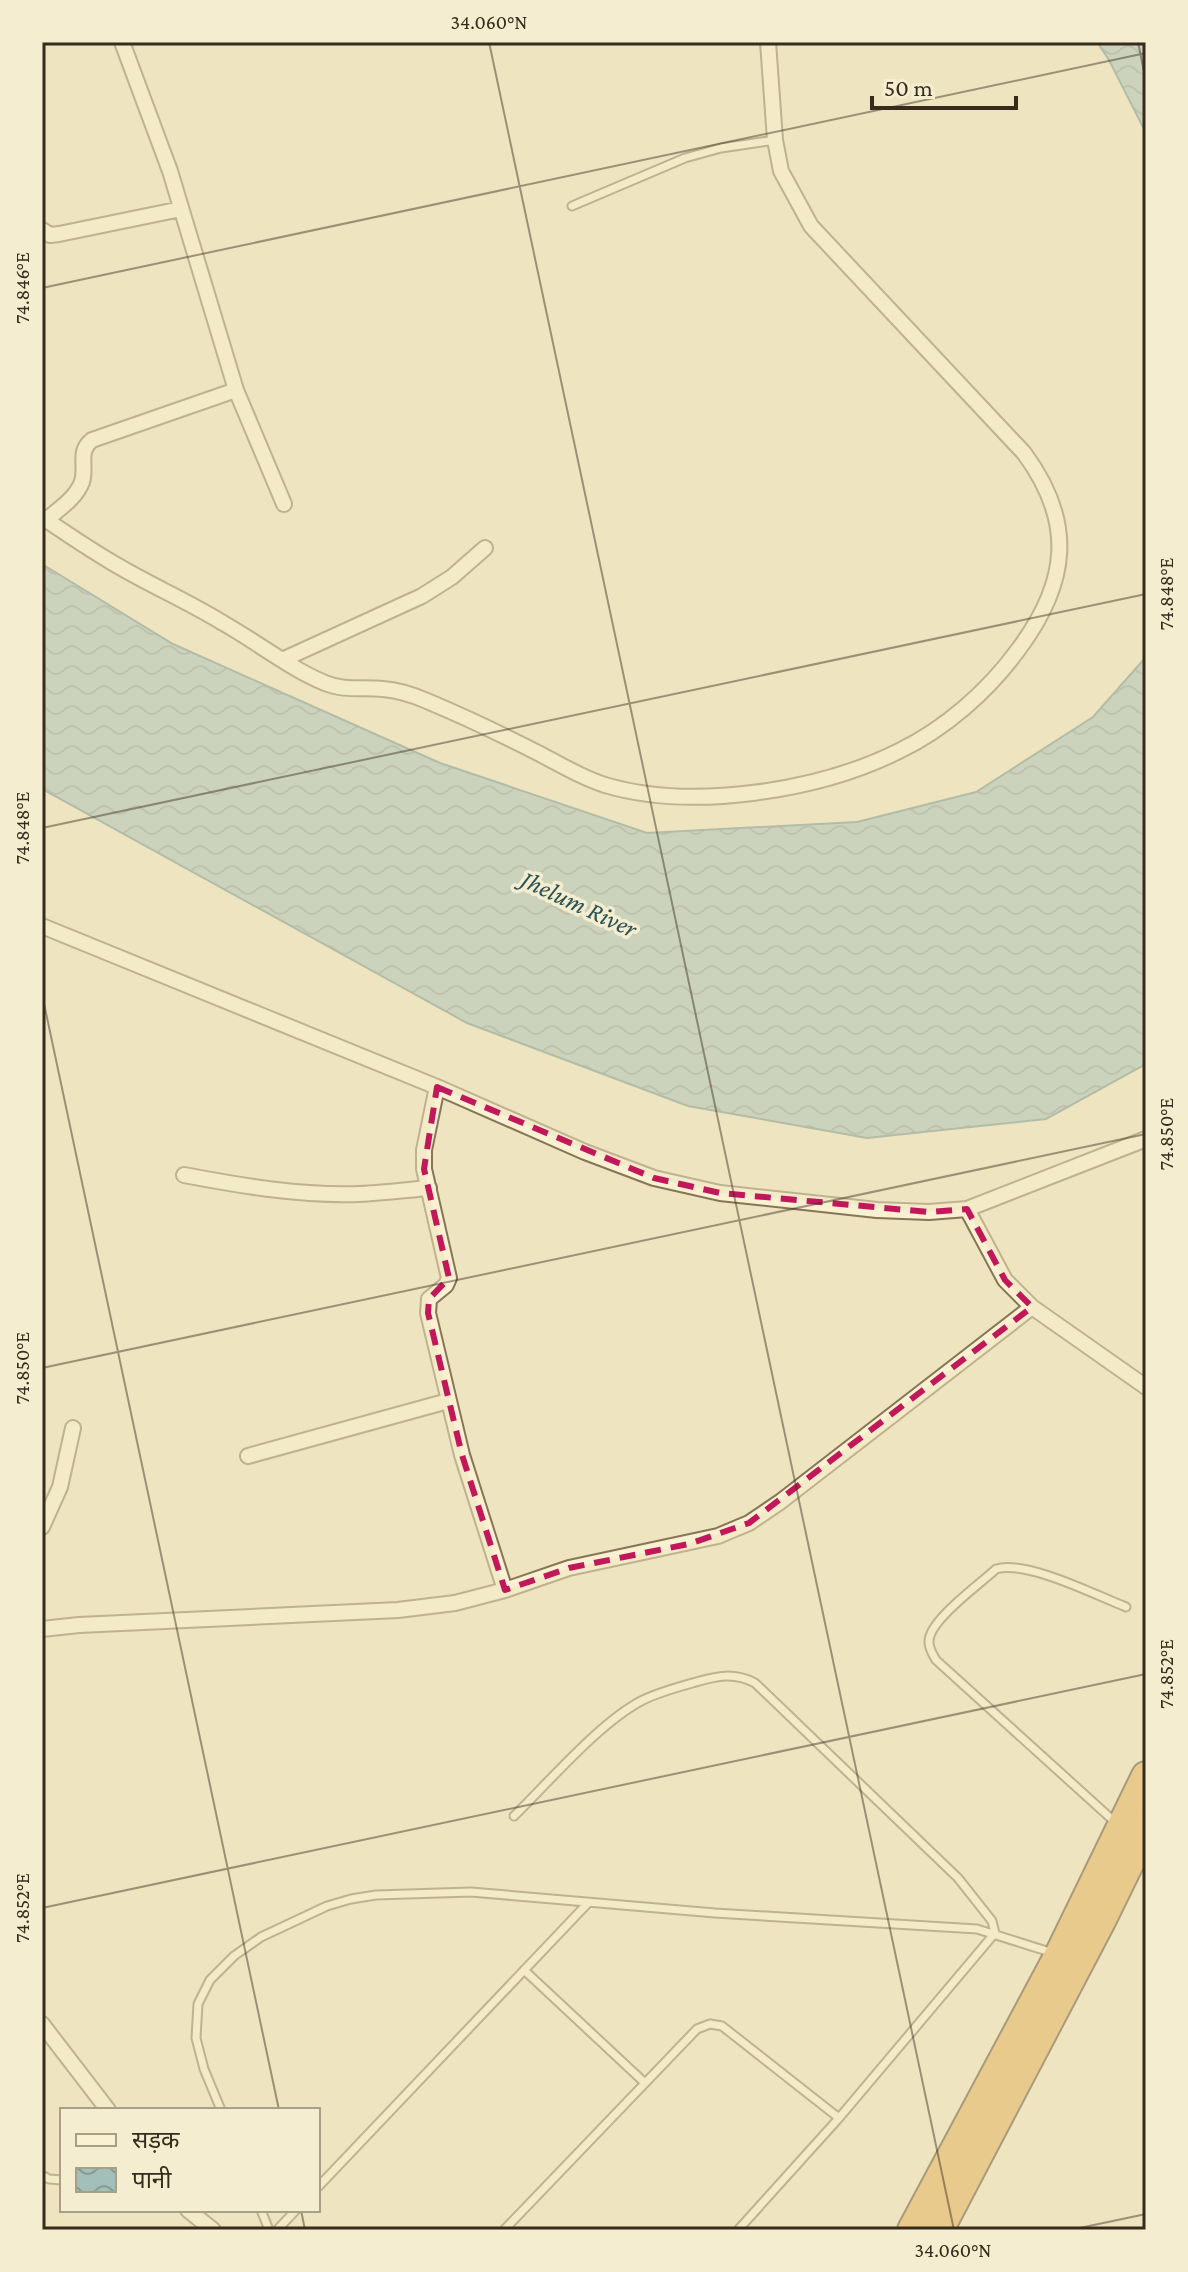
<svg xmlns="http://www.w3.org/2000/svg" width="1188" height="2272" font-family="'Crimson Pro','Noto Sans Devanagari',serif">
<style>
.water{fill:url(#water-waves);stroke:#6a8d87;stroke-width:2}
.lines{fill:none;stroke-linecap:round;stroke-linejoin:round}
.lane-casing{stroke:#867557;stroke-width:11}
.street-casing{stroke:#867557;stroke-width:18}
.highway-casing{stroke:#54422c;stroke-width:32}
.lane{stroke:#f9f1d2;stroke-width:7}
.street{stroke:#f9f1d2;stroke-width:14}
.highway{stroke:#dfac4e;stroke-width:28}
.marked{fill:none;stroke:#c2185b;stroke-width:6;stroke-dasharray:16 10;stroke-linejoin:round}
.ticks{fill:none;stroke:#362b1c;stroke-width:2;stroke-opacity:0.45}
.labels{text-anchor:middle;dominant-baseline:central;stroke-width:7;stroke-linejoin:round;paint-order:stroke}
.water-label{font-size:26px;font-style:italic;fill:#2b5456;stroke:#f5edcf}
.neatline{fill:none;stroke:#362b1c;stroke-width:3}
.ticks-label{font-size:20px;text-anchor:middle;fill:#362b1c}
</style>
<defs>
<pattern id="water-waves" width="16" height="10" patternUnits="userSpaceOnUse" patternTransform="scale(2)"><rect width="16" height="10" fill="#a2bfb9"/><path d="M0 5q4-4 8 0t8 0" fill="none" stroke="#859b96"/></pattern>
</defs>
<rect width="100%" height="100%" fill="#eee4bf"/>
<path class="water" d="M1097 42H1146V133L1109 60Z
M42 564 173 644 440 763 647 833 857 822 976 792 1093 717 1146 657V1064L1046 1119 867 1138 688 1106 467 1023 42 789Z"/>
<g class="lines">
<g class="lane-casing">
<path id="lane" d="M572 206 685 158 721 148 775 140
M514 1816C549 1782 601 1721 643 1700 659 1692 678 1687 696 1682 717 1676 734 1672 755 1683L958 1878 992 1921 995 1933 839 2118 738 2230
M1116 1823 936 1660C933 1655 929 1649 929 1642 928 1621 980 1584 996 1569 1027 1560 1095 1595 1126 1607
M524 1970 645 2083
M221 2110 204 2069 196 2038 198 2004 210 1980 234 1956 261 1937 327 1906 351 1899 376 1895 471 1892 715 1913 977 1929 1053 1953
M42 2175 49 2179 62 2180
M318 2187 588 1903
M261 2210 269 2230
M277 2230 296 2210
M504 2230 697 2029 710 2024 722 2026 839 2118"/>
</g>
<g class="street-casing">
<path id="street" d="M42 230 50 235 59 234 181 209
M236 390 284 504
M42 517C64 532 86 547 108 560 145 583 186 600 223 623 257 642 289 668 325 683 344 691 363 687 383 689 398 690 413 695 427 701 465 717 503 735 540 754 561 765 582 778 605 785 692 811 819 791 899 751 945 729 988 691 1018 650 1069 582 1075 522 1024 453L811 226 781 171 775 140 768 42
M46 520C59 509 76 498 82 482 87 466 77 452 92 440L236 390 170 171 122 42
M282 660 422 596 452 577 485 548
M42 926 437 1087 585 1152 654 1178 720 1193 877 1210 929 1212 967 1209 1146 1139
M437 1087 424 1150V1169L449 1278 446 1285 429 1299 428 1313 462 1455 505 1590
M184 1175C242 1186 301 1196 359 1194 382 1193 406 1190 429 1188
M967 1209 1005 1280 1032 1307 1146 1387
M248 1456 448 1401
M42 1527 60 1487 73 1428
M42 1629 79 1625 398 1610 455 1603 505 1590 569 1568 718 1536 749 1523 780 1502 1032 1307
M42 2024 108 2110
M188 2210 213 2230"/>
</g>
<g class="highway-casing">
<path id="highway" d="M912 2230 1059 1955 1146 1776
M939 2230 1101 1921 1146 1829"/>
</g>
<use href="#lane" class="lane"/>
<use href="#street" class="street"/>
<use href="#highway" class="highway"/>
</g>
<path d="M0 0H1188V2272H0ZM437 1087 654 1178 720 1193 929 1212 967 1209 1005 1280 1032 1307 749 1523 689 1544 569 1568 505 1590 462 1455 428 1313 429 1299 449 1278 424 1169Z" fill="#eee4bf" fill-opacity=".55" fill-rule="evenodd"/>
<path class="marked" d="M437 1087 654 1178 720 1193 929 1212 967 1209 1005 1280 1032 1307 749 1523 689 1544 569 1568 505 1590 462 1455 428 1313 429 1299 449 1278 424 1169Z"/>
<path class="ticks" d="M489 42 954 2230M1138 42 1146 82M42 288 1146 53M42 828 1146 594M42 994 279 2110M42 1368 1146 1134M42 1908 1146 1674M301 2210 305 2230M1070 2230 1146 2214"/>
<g class="labels">
<g class="water-label">
<text transform="translate(579 904) rotate(25)">Jhelum River</text>
</g>
</g>
<rect width="1188" height="2272" fill="none" stroke="#f5edcf" stroke-width="88"/>
<rect x="60" y="2108" width="260" height="104" fill="#f5edcf" stroke="#a99f87" stroke-width="2"/>
<rect x="76" y="2134" width="40" height="12" fill="#f9f1d2" stroke="#a99f87" stroke-width="2"/>
<text x="132" y="2148" font-size="24" fill="#362b1c">सड़क</text>
<rect x="76" y="2168" width="40" height="24" fill="url(#water-waves)" stroke="#a99f87" stroke-width="2"/>
<text x="132" y="2188" font-size="24" fill="#362b1c">पानी</text>
<path d="M872 96v12h144v-12" fill="none" stroke="#362b1c" stroke-width="4"/>
<text x="884" y="96" font-size="24" fill="#362b1c" stroke="#f5edcf" stroke-width="6" paint-order="stroke">50 m</text>
<rect x="44" y="44" width="1100" height="2184" class="neatline"/>
<g class="ticks-label">
<text x="489" y="29">34.060°N</text>
<text transform="translate(22 288) rotate(-90)" y="7">74.846°E</text>
<text transform="translate(1166 594) rotate(-90)" y="7">74.848°E</text>
<text transform="translate(22 828) rotate(-90)" y="7">74.848°E</text>
<text transform="translate(1166 1134) rotate(-90)" y="7">74.850°E</text>
<text transform="translate(22 1368) rotate(-90)" y="7">74.850°E</text>
<text transform="translate(1166 1674) rotate(-90)" y="7">74.852°E</text>
<text transform="translate(22 1908) rotate(-90)" y="7">74.852°E</text>
<text x="953" y="2257">34.060°N</text>
</g>
</svg>
